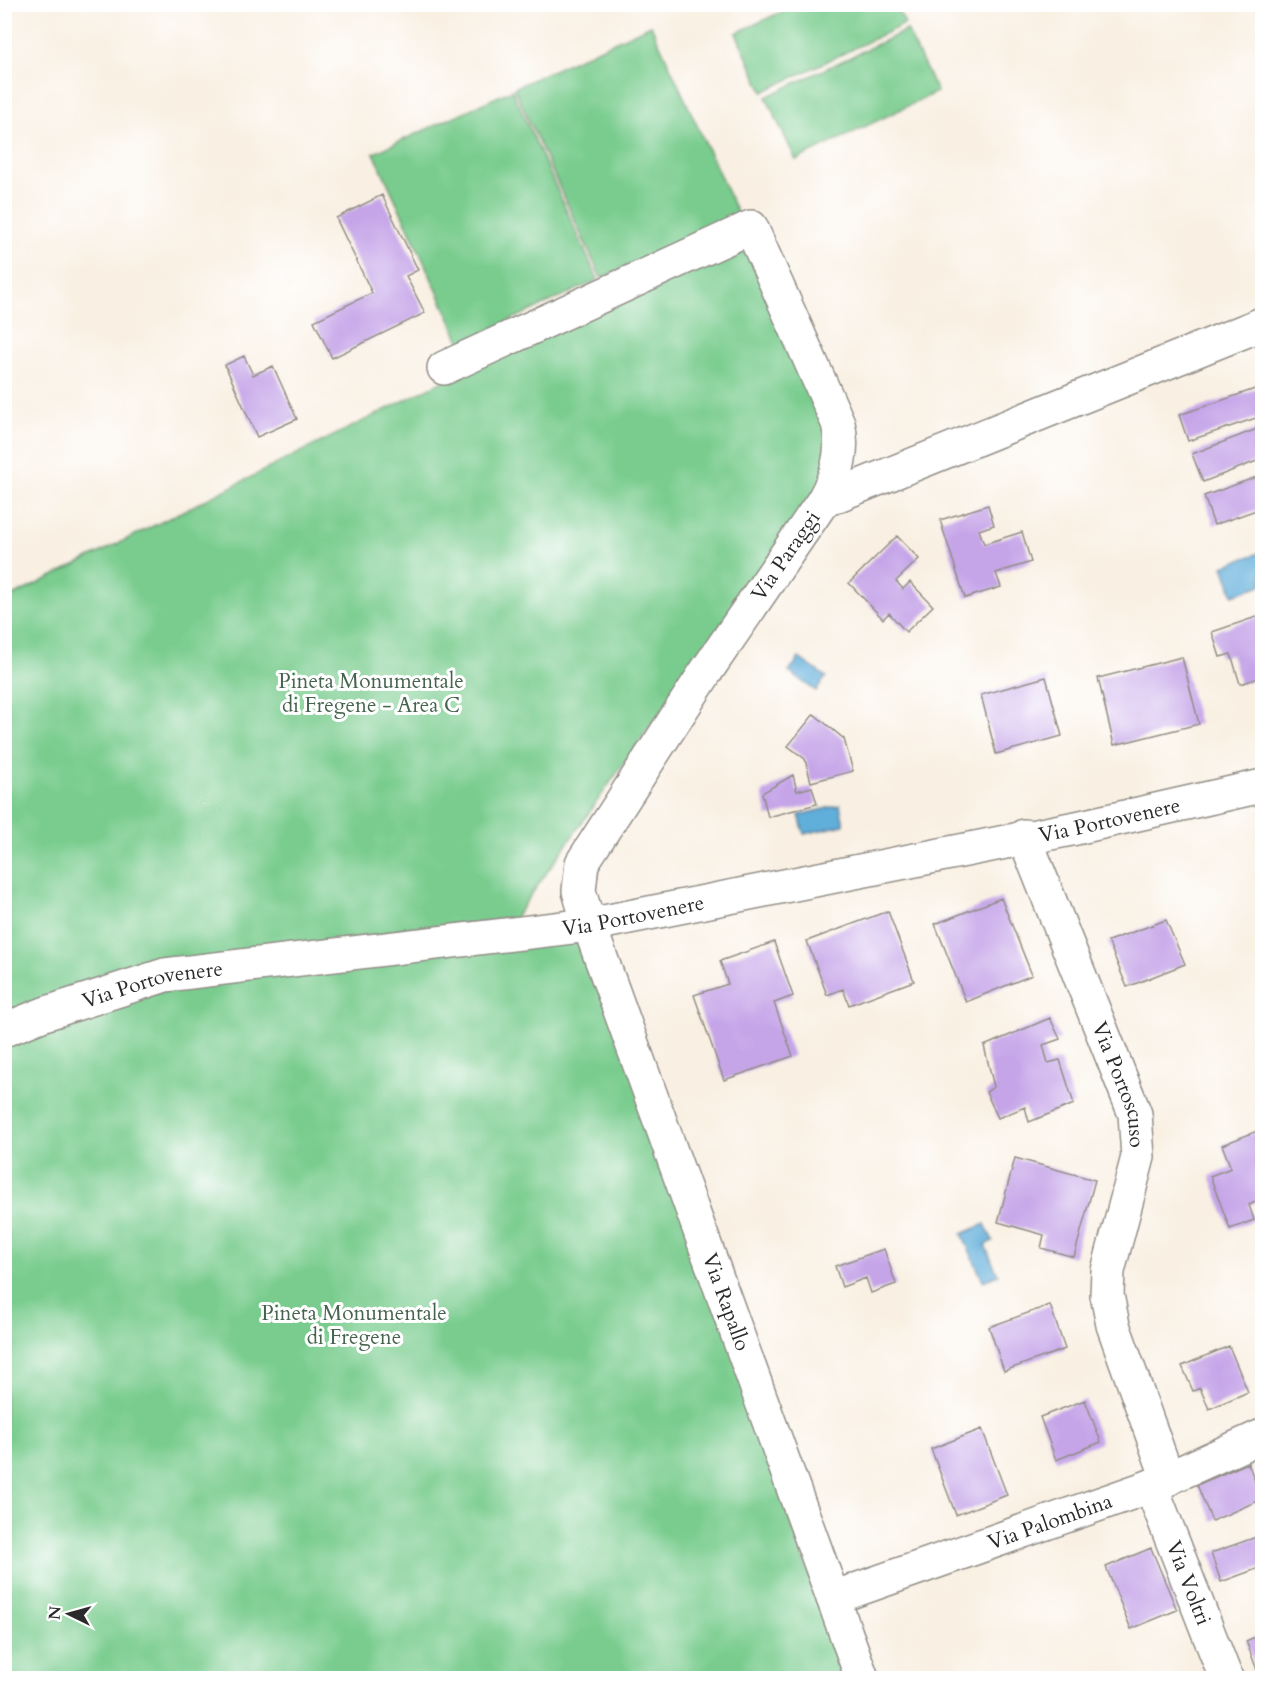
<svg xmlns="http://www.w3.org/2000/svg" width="1267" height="1683" font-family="Cardo,serif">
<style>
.green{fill:#79cc8e;stroke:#527c5c;stroke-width:1.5}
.water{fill:#61aeda;stroke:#466c82;stroke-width:1.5}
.building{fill:#c5a4e8}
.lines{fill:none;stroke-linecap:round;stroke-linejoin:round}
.minor-casing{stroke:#928e87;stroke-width:36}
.minor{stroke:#fff;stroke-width:33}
.labels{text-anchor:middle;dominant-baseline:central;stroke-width:6;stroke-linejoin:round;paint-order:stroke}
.street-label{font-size:21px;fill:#2b2b2b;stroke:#fff}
.park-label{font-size:21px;fill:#46634e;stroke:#fff}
</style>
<rect width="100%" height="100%" fill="#fff"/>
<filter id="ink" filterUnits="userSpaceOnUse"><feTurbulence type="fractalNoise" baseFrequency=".0167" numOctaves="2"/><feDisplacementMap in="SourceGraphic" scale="12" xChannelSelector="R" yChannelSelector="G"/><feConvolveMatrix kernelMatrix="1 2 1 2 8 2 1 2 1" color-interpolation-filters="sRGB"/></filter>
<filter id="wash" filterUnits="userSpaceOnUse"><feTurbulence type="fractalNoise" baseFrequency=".008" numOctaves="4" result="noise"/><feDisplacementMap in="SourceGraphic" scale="24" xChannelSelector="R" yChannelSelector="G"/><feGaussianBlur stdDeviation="1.35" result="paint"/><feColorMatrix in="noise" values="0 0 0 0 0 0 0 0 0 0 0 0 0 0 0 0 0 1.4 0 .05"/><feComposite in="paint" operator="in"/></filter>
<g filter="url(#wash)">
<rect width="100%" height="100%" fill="#f9f0e3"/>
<path class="green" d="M796 5H896L905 24 763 92 736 33Z
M651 25 738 215 601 278 514 88Z
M907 30 937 92 796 160 766 97Z
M512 90 598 280 461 343 374 153Z
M751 227 840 457 509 926 5 1021V600Z
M589 925 844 1678H5L4 1040 167 985Z"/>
<path class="water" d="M1262 552V585L1233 595 1223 566Z
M799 658 826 677 816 691 789 672Z
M840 805 844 825 804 834 799 815Z
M985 1224 993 1241 985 1245 998 1275 983 1281 962 1234Z"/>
<g id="blocks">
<path class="building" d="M382 195 418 270 406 276 425 313 332 358 314 321 372 293 336 218Z
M244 356 253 375 273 366 297 419 257 437 225 365Z
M1258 388 1262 400V416L1188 441 1179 415Z
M1262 427V459L1203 482 1192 454Z
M1262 475V508L1214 525 1204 496Z
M988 505 994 525 979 530 984 544 1022 532 1031 562 996 573 1001 587 965 598 940 520Z
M897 536 919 559 896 581 903 589 910 582 933 606 906 632 889 613 883 619 849 583Z
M1262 615V677L1240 684 1231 654 1220 657 1212 632Z
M1182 657 1199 724 1114 745 1098 678Z
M1046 677 1062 736 996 754 981 695Z
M814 714 844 739 853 771 811 782 805 759 788 746Z
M793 775 797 791 812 787 817 804 768 817 762 793Z
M1001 898 1032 975 966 1002 935 924Z
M888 911 914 981 849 1005 843 989 827 995 807 941Z
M1166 920 1185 964 1127 987 1108 941Z
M774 942 793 996 774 1003 793 1056 724 1080 694 995 728 984 720 961Z
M1050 1018 1060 1039 1043 1045 1048 1063 1060 1060 1074 1104 1029 1122 1025 1107 998 1118 986 1092 994 1087 984 1046Z
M1262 1129V1173L1258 1174 1262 1185V1199L1249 1205 1254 1220 1230 1229 1210 1176 1231 1168 1222 1145Z
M1015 1158 1095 1180 1074 1257 1041 1248 1044 1235 998 1222Z
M884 1249 896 1284 871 1293 866 1278 842 1287 835 1266Z
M1050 1305 1065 1349 1004 1371 989 1327Z
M1229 1346 1248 1392 1209 1409 1200 1388 1193 1391 1182 1366Z
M1085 1400 1101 1442 1056 1460 1040 1417Z
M982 1429 1007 1495 956 1515 931 1449Z
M1248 1463 1262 1499 1212 1521 1197 1485Z
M1262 1535V1567L1221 1582 1211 1553Z
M1151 1548 1177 1610 1131 1629 1106 1567Z
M1262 1634V1678H1260L1246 1641Z"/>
</g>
</g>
<g filter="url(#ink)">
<use href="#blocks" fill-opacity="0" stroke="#928e87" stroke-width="1.5"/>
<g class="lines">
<g class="minor-casing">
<g id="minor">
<path d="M444 368 751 227 838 423C845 451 837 476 823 501"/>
<path id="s1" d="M1024 836 1135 1114 1138 1157 1108 1271 1107 1295 1113 1325 1168 1479"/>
<path id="s2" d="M4 1030 44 1014 165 975 589 925 1076 828 1262 786"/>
<path id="s3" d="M1151 1486 1226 1678"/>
<path id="s4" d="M833 1598 1151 1486 1262 1436"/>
<path id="s5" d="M862 1678 589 925 579 891 582 863 705 673 823 501 1262 324"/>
</g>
</g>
<use href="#minor" class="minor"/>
</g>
</g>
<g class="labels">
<g class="street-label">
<text stroke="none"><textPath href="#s5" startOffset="1233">Via Paraggi</textPath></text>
<text stroke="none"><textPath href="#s2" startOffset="1128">Via Portovenere</textPath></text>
<text stroke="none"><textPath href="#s2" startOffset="642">Via Portovenere</textPath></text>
<text stroke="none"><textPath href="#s2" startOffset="156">Via Portovenere</textPath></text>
<text stroke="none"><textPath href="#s1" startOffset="267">Via Portoscuso</textPath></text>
<text transform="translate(726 1302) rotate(70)">Via Rapallo</text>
<text stroke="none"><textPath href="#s4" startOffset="230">Via Palombina</textPath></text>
<text stroke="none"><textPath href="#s3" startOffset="104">Via Voltri</textPath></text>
</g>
<g class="park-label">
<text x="371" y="681">Pineta Monumentale<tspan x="371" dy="24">di Fregene - Area C</tspan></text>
<text x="354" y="1313">Pineta Monumentale<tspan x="354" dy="24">di Fregene</tspan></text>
</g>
</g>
<rect width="1267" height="1683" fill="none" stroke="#fff" stroke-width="24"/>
<g transform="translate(69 1614) rotate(275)" stroke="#ffffff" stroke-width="4.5" paint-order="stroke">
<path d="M0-4.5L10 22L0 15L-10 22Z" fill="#2b2b2b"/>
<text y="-9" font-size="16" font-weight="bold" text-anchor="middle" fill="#2b2b2b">N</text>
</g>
</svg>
